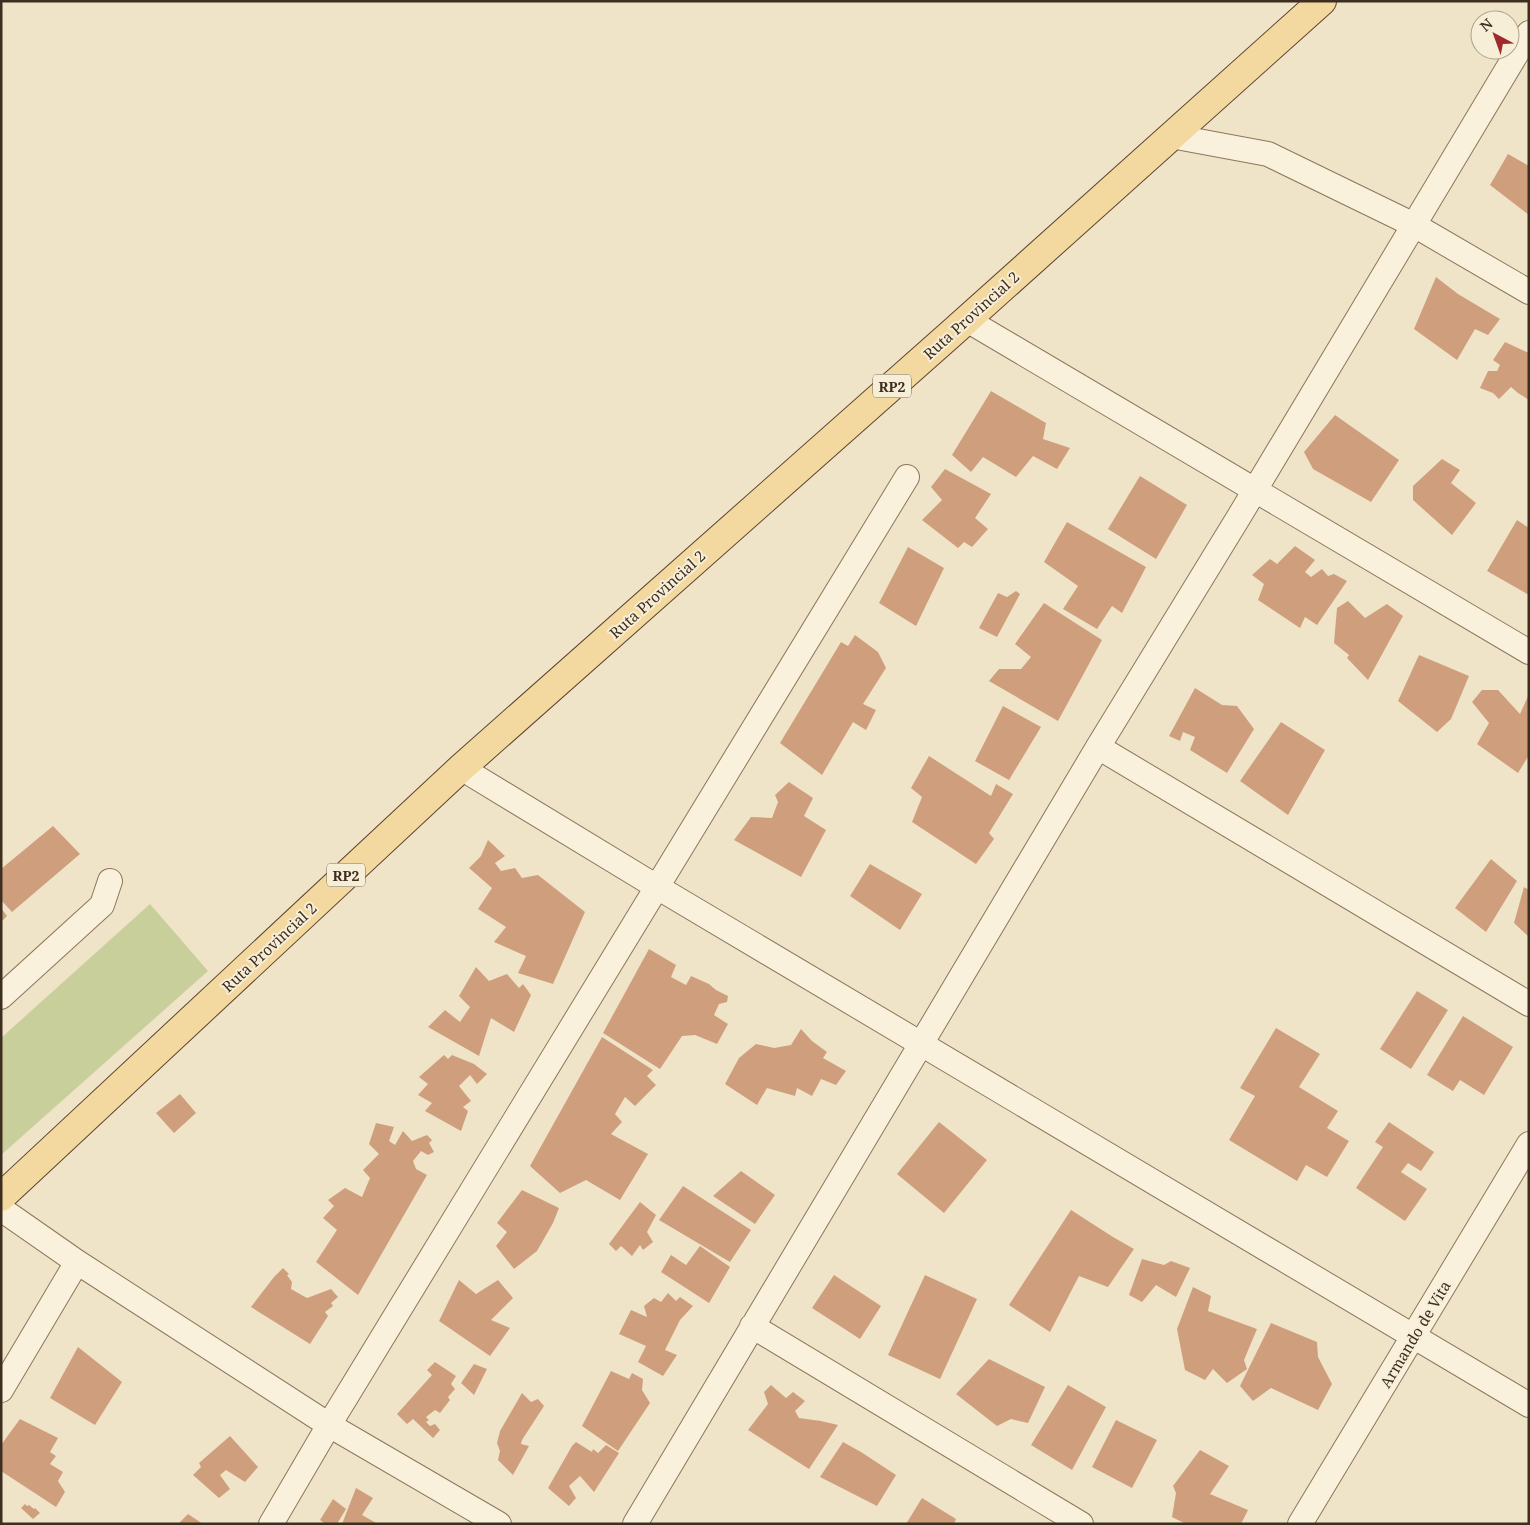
<svg xmlns="http://www.w3.org/2000/svg" width="1530" height="1525" font-family="'Noto Serif',serif">
<style>
.green{fill:#c9cf9b}
.building{fill:#cf9f7d}
.lines{fill:none;stroke-linecap:round;stroke-linejoin:round}
.minor-casing{stroke:#8d765c;stroke-width:26}
.primary-casing{stroke:#5b4430;stroke-width:30}
.minor{stroke:#faf1dc;stroke-width:24}
.primary{stroke:#f3d9a0;stroke-width:28}
.labels{text-anchor:middle;dominant-baseline:central;stroke-width:4;stroke-linejoin:round;paint-order:stroke}
.shield{fill:#f7eed8;stroke:#756857;stroke-width:1}
.shield-label{font-size:14px;font-weight:bold;fill:#3d2e20}
.street-label{font-size:15px;fill:#3d2e20;stroke:#f7eed8}
</style>
<rect width="100%" height="100%" fill="#f0e4c8"/>
<path class="green" d="M150 904 208 971 1 1155V1038Z"/>
<path class="building" d="M1508 154 1529 166V215L1490 185Z
M1436 277 1458 294 1500 319 1488 335 1475 329 1457 360 1414 329Z
M1505 342 1529 353V400L1518 393 1511 387 1499 399 1493 393 1480 388 1488 371H1497L1500 365 1493 360Z
M991 391 1046 423 1043 439 1070 448 1057 469 1033 456 1016 477 983 457 971 472 952 455Z
M1335 415 1399 460 1371 502 1313 469 1304 452Z
M1442 459 1460 470 1451 483 1476 503 1452 535 1413 500V486Z
M945 469 991 494 975 518 988 529 972 547 964 542 958 548 922 520 942 500 931 487Z
M1140 476 1187 505 1156 559 1108 529Z
M1517 520 1529 528V595L1487 571Z
M1067 522 1146 567 1122 613 1112 606 1097 629 1063 609 1078 586 1044 562Z
M1295 546 1315 560 1305 572 1311 577 1322 569 1328 576 1334 574 1347 581 1317 625 1305 617 1300 628 1258 600 1264 584 1252 575 1270 559 1277 564Z
M908 547 944 568 916 626 879 603Z
M1016 591 1020 594 997 637 979 628 998 593 1007 597Z
M1348 601 1365 618 1387 604 1403 616 1368 680 1347 658 1349 655 1334 643 1337 608Z
M1044 603 1102 640 1058 721 989 681 999 669H1021L1031 657 1015 644Z
M855 635 878 652 886 668 863 704 876 710 866 730 853 722 822 775 780 743 841 642 848 646Z
M1419 655 1469 676 1451 719 1437 732 1398 701Z
M1195 688 1222 705 1237 706 1254 729 1227 773 1190 750 1195 737 1183 732 1180 741 1169 736Z
M1482 690H1498L1520 714 1529 694V755L1518 773 1477 744 1489 723 1472 702Z
M1003 706 1041 727 1009 780 975 761Z
M1281 722 1325 750 1288 815 1240 781Z
M929 756 991 796 996 784 1013 794 989 833 994 839 976 864 912 822 922 797 911 788Z
M789 782 813 798 804 816 826 830 801 877 734 840 751 817 772 818 778 802 775 795Z
M53 826 80 854 12 912 1 900V869Z
M488 840 505 856 495 863 501 871 515 868 522 878 538 875 585 912 553 984 518 973 526 956 494 942 506 927 478 909 492 888 469 868 481 856Z
M1491 859 1517 881 1486 932 1455 908Z
M870 864 922 894 900 930 850 896Z
M1524 887 1529 890V937L1514 923Z
M1 908 7 916 1 922Z
M649 949 676 965 671 977 686 985 691 976 709 984 716 990 728 996 727 1002 719 1004 714 1015 728 1024 717 1044 695 1035 682 1036 660 1069 603 1033Z
M476 967 489 981 507 974 519 988 523 984 531 995 514 1032 491 1018 479 1056 428 1027 445 1010 460 1022 470 1007 459 996Z
M1417 991 1448 1010 1411 1069 1380 1049Z
M1463 1016 1513 1047 1484 1095 1460 1080 1453 1091 1427 1075Z
M1276 1028 1320 1054 1299 1087 1338 1111 1327 1128 1349 1141 1327 1177 1306 1165 1297 1181 1229 1140 1255 1096 1240 1088Z
M801 1029 812 1041 827 1052 823 1058 846 1071 836 1085 821 1079 812 1096 797 1088 795 1096 767 1088 757 1105 725 1084 739 1058 756 1044 774 1048 791 1045Z
M602 1037 653 1070 647 1076 656 1085 635 1106 625 1097 615 1114 622 1122 611 1134 648 1154 620 1200 586 1180 560 1193 530 1166Z
M444 1055 448 1059 452 1055 474 1064 487 1074 477 1084 470 1075 459 1086 471 1101 463 1107 468 1111 461 1131 425 1111 432 1103 418 1095 428 1084 419 1077Z
M180 1094 196 1113 174 1133 156 1113Z
M939 1122 987 1160 944 1213 897 1174Z
M1389 1122 1434 1152 1421 1171 1408 1163 1401 1172 1427 1189 1405 1221 1356 1188 1383 1147 1375 1142Z
M376 1123 394 1127 389 1141 395 1145 403 1131 412 1141 427 1135 432 1140 429 1143 434 1152 428 1155 421 1151 413 1161 416 1169 427 1175 358 1295 316 1262 337 1230 323 1218 334 1206 328 1200 345 1188 362 1197 370 1178 363 1170 379 1154 369 1144Z
M741 1171 775 1195 755 1224 713 1196Z
M683 1186 751 1230 730 1262 659 1220Z
M522 1190 559 1208 553 1223 537 1251 514 1269 496 1246 507 1232 497 1223Z
M640 1202 656 1215 647 1232 653 1242 643 1250 640 1245 632 1256 621 1246 616 1251 609 1244Z
M1071 1210 1113 1237 1134 1249 1108 1287 1079 1276 1050 1332 1009 1305Z
M700 1246 730 1267 709 1303 661 1272 671 1255 686 1265Z
M1142 1259 1164 1265 1171 1261 1190 1268 1176 1297 1156 1285 1142 1302 1129 1295Z
M283 1268 289 1274 287 1275 292 1282 291 1289 307 1298 331 1289 338 1297 331 1303 333 1306 325 1312 328 1316 310 1344 251 1307 274 1277Z
M834 1275 881 1306 860 1339 812 1308Z
M925 1275 977 1299 940 1379 888 1355Z
M459 1280 476 1294 498 1280 513 1298 491 1320 510 1328 490 1356 439 1321Z
M1193 1287 1211 1296 1208 1311 1257 1329 1244 1360 1247 1369 1227 1383 1213 1369 1205 1380 1185 1370 1177 1329Z
M668 1293 676 1301 680 1297 693 1306 680 1320 665 1350 677 1355 663 1376 638 1362 646 1346 619 1334 631 1310 647 1317 644 1306 654 1298 661 1302Z
M1271 1323 1317 1342 1318 1357 1332 1384 1318 1410 1271 1388 1253 1401 1240 1386Z
M78 1347 122 1382 95 1425 50 1398Z
M989 1359 1045 1387 1028 1423 1011 1419 997 1426 956 1394Z
M435 1362 456 1376 451 1384 455 1389 448 1397 450 1400 440 1413 435 1410 426 1417 429 1420 426 1422 430 1426 435 1424 440 1430 433 1438 413 1419 407 1424 397 1414 432 1375 427 1370Z
M474 1364 487 1369 474 1395 461 1383Z
M611 1371 629 1379 632 1373 643 1379 642 1390 650 1403 618 1451 582 1426Z
M771 1385 786 1398 793 1392 805 1401 795 1411 799 1418 821 1421 838 1425 809 1469 748 1430 768 1404 764 1392Z
M1068 1385 1106 1407 1072 1470 1031 1445Z
M522 1393 531 1402 538 1399 544 1406 522 1440 521 1444 529 1446 513 1475 498 1460 500 1451 497 1443 500 1431Z
M20 1419 58 1438 50 1452 56 1456 50 1464 63 1472 58 1481 65 1492 56 1507 1 1471V1445Z
M1116 1420 1157 1440 1132 1488 1092 1467Z
M230 1436 258 1467 245 1482 226 1470 220 1475 230 1489 219 1498 193 1475 201 1467 199 1463Z
M576 1442 592 1452 593 1449 598 1453 606 1445 619 1453 594 1492 580 1476 569 1486 576 1498 569 1506 548 1488 572 1446Z
M843 1442 861 1452 896 1475 877 1506 820 1477Z
M1200 1450 1229 1466 1210 1494 1248 1510 1241 1524H1186L1172 1517 1176 1493 1173 1486Z
M356 1488 373 1498 362 1515 378 1524H342Z
M922 1498 956 1519 954 1524H906Z
M333 1499 346 1509 337 1524H325L320 1520Z
M25 1504 27 1506 29 1505 34 1509 35 1508 40 1513 33 1519 21 1508Z
M188 1514 203 1524H178Z"/>
<g class="lines">
<g class="minor-casing">
<path id="minor" d="M1171 136 1268 154 1414 225 1529 292
M967 320 1529 652
M1098 747 1529 1004
M461 768 657 887 1529 1405
M1 997 102 905 110 881
M1 1209 77 1262 329 1425 499 1524
M752 1326 1081 1524
M1 1390 77 1262
M271 1524 329 1425 907 477
M635 1524 1098 747 1240 515 1529 33
M1300 1524 1529 1144"/>
</g>
<g class="primary-casing">
<path id="primary" d="M1 1197 461 768 953 332 1322 1"/>
</g>
<use href="#minor" class="minor"/>
<use href="#primary" class="primary"/>
</g>
<g class="labels">
<g class="shield">
<rect x="873" y="374.5" width="38" height="23" rx="4"/>
<rect x="327" y="863.5" width="38" height="23" rx="4"/>
</g>
<g class="shield-label">
<text x="892" y="386">RP2</text>
<text x="346" y="875">RP2</text>
</g>
<g class="street-label">
<text transform="translate(971 315) rotate(-42)">Ruta Provincial 2</text>
<text transform="translate(657 594) rotate(-42)">Ruta Provincial 2</text>
<text transform="translate(269 947) rotate(-43)">Ruta Provincial 2</text>
<text transform="translate(1415 1334) rotate(-59)">Armando de Vita</text>
</g>
</g>
<rect width="1530" height="1525" fill="none" stroke="#3d2e20" stroke-width="5"/>
<g transform="translate(1495 35) rotate(319)"><circle r="24" fill="#f7eed8" stroke="#ada18e"/>
<path d="M0-4L9 19L0 12L-9 19Z" fill="#9e2a2b"/>
<text y="-8" font-size="14" font-weight="bold" text-anchor="middle" fill="#3d2e20">N</text>
</g>
</svg>
